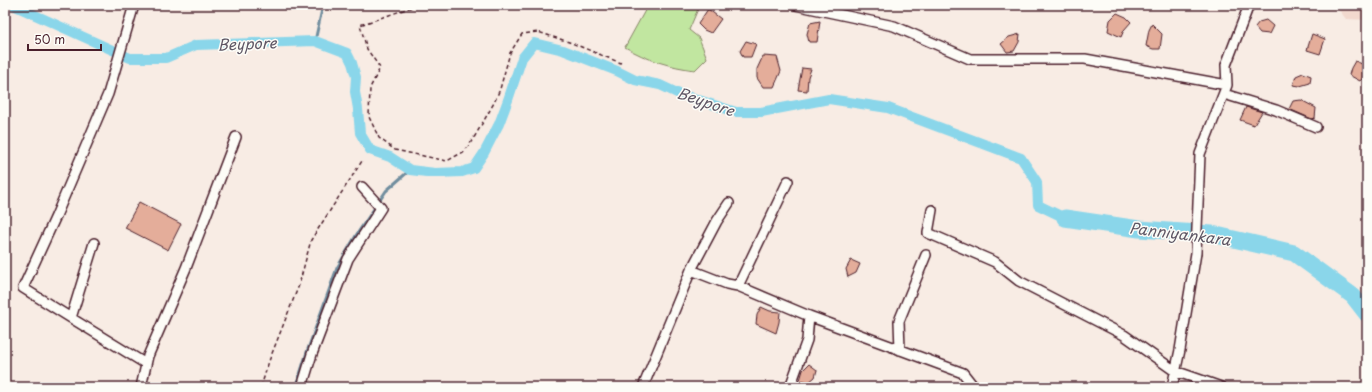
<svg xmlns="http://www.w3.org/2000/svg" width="1372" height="392" font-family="'Playpen Sans',sans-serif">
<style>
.built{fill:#f2d9ce}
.green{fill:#c1e6a0;stroke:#868266}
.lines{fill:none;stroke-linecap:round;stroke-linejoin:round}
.stream{stroke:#708d9e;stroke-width:3}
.canal{stroke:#8ad6ea;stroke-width:10}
.river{stroke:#8ad6ea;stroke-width:17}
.building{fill:#e4ad9a;stroke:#4a1f2b}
.minor-casing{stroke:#4a1f2b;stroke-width:12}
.path{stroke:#4a1f2b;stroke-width:1.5;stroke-dasharray:4 3;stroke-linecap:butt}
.minor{stroke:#fdfcf7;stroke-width:9}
.labels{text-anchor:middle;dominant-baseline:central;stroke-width:3;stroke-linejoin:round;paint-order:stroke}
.water-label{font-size:15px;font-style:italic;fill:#5d5664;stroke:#fdfcf7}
</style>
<rect width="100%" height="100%" fill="#f8ece4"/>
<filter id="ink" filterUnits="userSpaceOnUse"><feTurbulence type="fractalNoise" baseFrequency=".025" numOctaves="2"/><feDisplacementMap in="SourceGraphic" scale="8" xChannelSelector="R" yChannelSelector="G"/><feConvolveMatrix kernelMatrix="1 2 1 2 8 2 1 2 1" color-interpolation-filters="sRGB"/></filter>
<g filter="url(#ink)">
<path class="built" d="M1335 5H1367V20L1346 19Z"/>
<path class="green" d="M648 5H697L698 9 689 30 699 38 707 58 695 70C671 67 646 60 625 47Z"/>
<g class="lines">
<path class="stream" d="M315 41 323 5
M296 387 308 349 337 268 357 234 386 191 410 170"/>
<path class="canal" d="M13 5 130 58H166L196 45 315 41 347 53 352 63 356 77 355 92 358 109 360 133 370 150 390 157 410 170 435 173 462 172 474 168 484 153 499 124 508 100 522 58 534 43 563 50 617 71 635 80 660 85 677 93 736 112H761L829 99 888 108 1021 158 1037 182 1038 205 1065 218"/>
<path class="river" d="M1065 218 1139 229 1212 234 1294 253 1353 296 1367 314"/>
</g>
<path class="building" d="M708 9 721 19 711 33 704 30 698 24Z
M1117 13 1126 17 1131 22 1124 30 1121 37 1108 31 1110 20Z
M1266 20 1273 26 1269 34 1260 33 1255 27 1259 22Z
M820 21 817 42H809L807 34 810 23Z
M1152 24 1162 34 1160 49H1153L1146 46 1149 30Z
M1020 34 1019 42 1014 51 1007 52 1001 44 1009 37Z
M1312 34 1325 39 1320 54 1307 50Z
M746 41 756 44 751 57H743L740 51Z
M763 56 777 57 781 71 774 87H763L757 78V69Z
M1355 61 1367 66V73L1360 81 1349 75 1351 68Z
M802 68 811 69 808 77 807 91 798 90Z
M1303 73 1311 76 1310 83 1300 86 1293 85 1296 76Z
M1301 100 1316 108 1315 118 1312 119 1289 109 1293 101Z
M1246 107 1262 112 1254 125 1240 120Z
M139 202 181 224 168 250 125 228Z
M851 260 860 264 856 273 848 277 846 269Z
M761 307 770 311 780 312 779 322 776 333 756 324 757 315Z
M809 364 817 370 815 377 809 382 800 380 803 370Z"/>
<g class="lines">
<g class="minor-casing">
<path id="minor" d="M795 5 894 26 970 59H1085L1227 85
M1224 94 1276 110 1316 127
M788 181 738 286 809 316 807 340 790 387
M729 203 717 221 691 270 727 284 738 286
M932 210 928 233 995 262 1019 281 1124 335 1175 371 1221 387
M94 243 71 318 146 364
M809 316 963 373 974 387
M71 318 23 288 56 216 108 94 134 5
M900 350 899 321 926 255
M141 387 148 356 186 268 236 137
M302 387 312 354 348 259 381 208 362 187
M643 387 691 270
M1172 387 1180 350 1196 253 1200 154 1227 85 1226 65 1249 5"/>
</g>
<path class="path" d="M418 5 360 25 367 49 380 68 370 88 369 117 379 138 395 150 447 161 465 151 475 136 494 103 500 89 510 53 522 34 538 32 569 42 621 63
M261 387 269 361 299 285 311 240 362 161"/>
<use href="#minor" class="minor"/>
</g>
</g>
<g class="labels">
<g class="water-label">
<text transform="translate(247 43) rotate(-2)">Beypore</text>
<text transform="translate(706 101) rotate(19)">Beypore</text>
<text transform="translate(1180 233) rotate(7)">Panniyankara</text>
</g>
</g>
<rect width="1372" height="392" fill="none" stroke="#fdfcf7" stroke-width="20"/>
<rect x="10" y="10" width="1352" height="372" fill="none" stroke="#4a1f2b" stroke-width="1.5" filter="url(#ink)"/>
<path d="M28 44v6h73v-6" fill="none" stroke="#4a1f2b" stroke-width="2"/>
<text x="34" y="44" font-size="12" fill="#4a1f2b" stroke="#fdfcf7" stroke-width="3" paint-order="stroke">50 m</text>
</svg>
